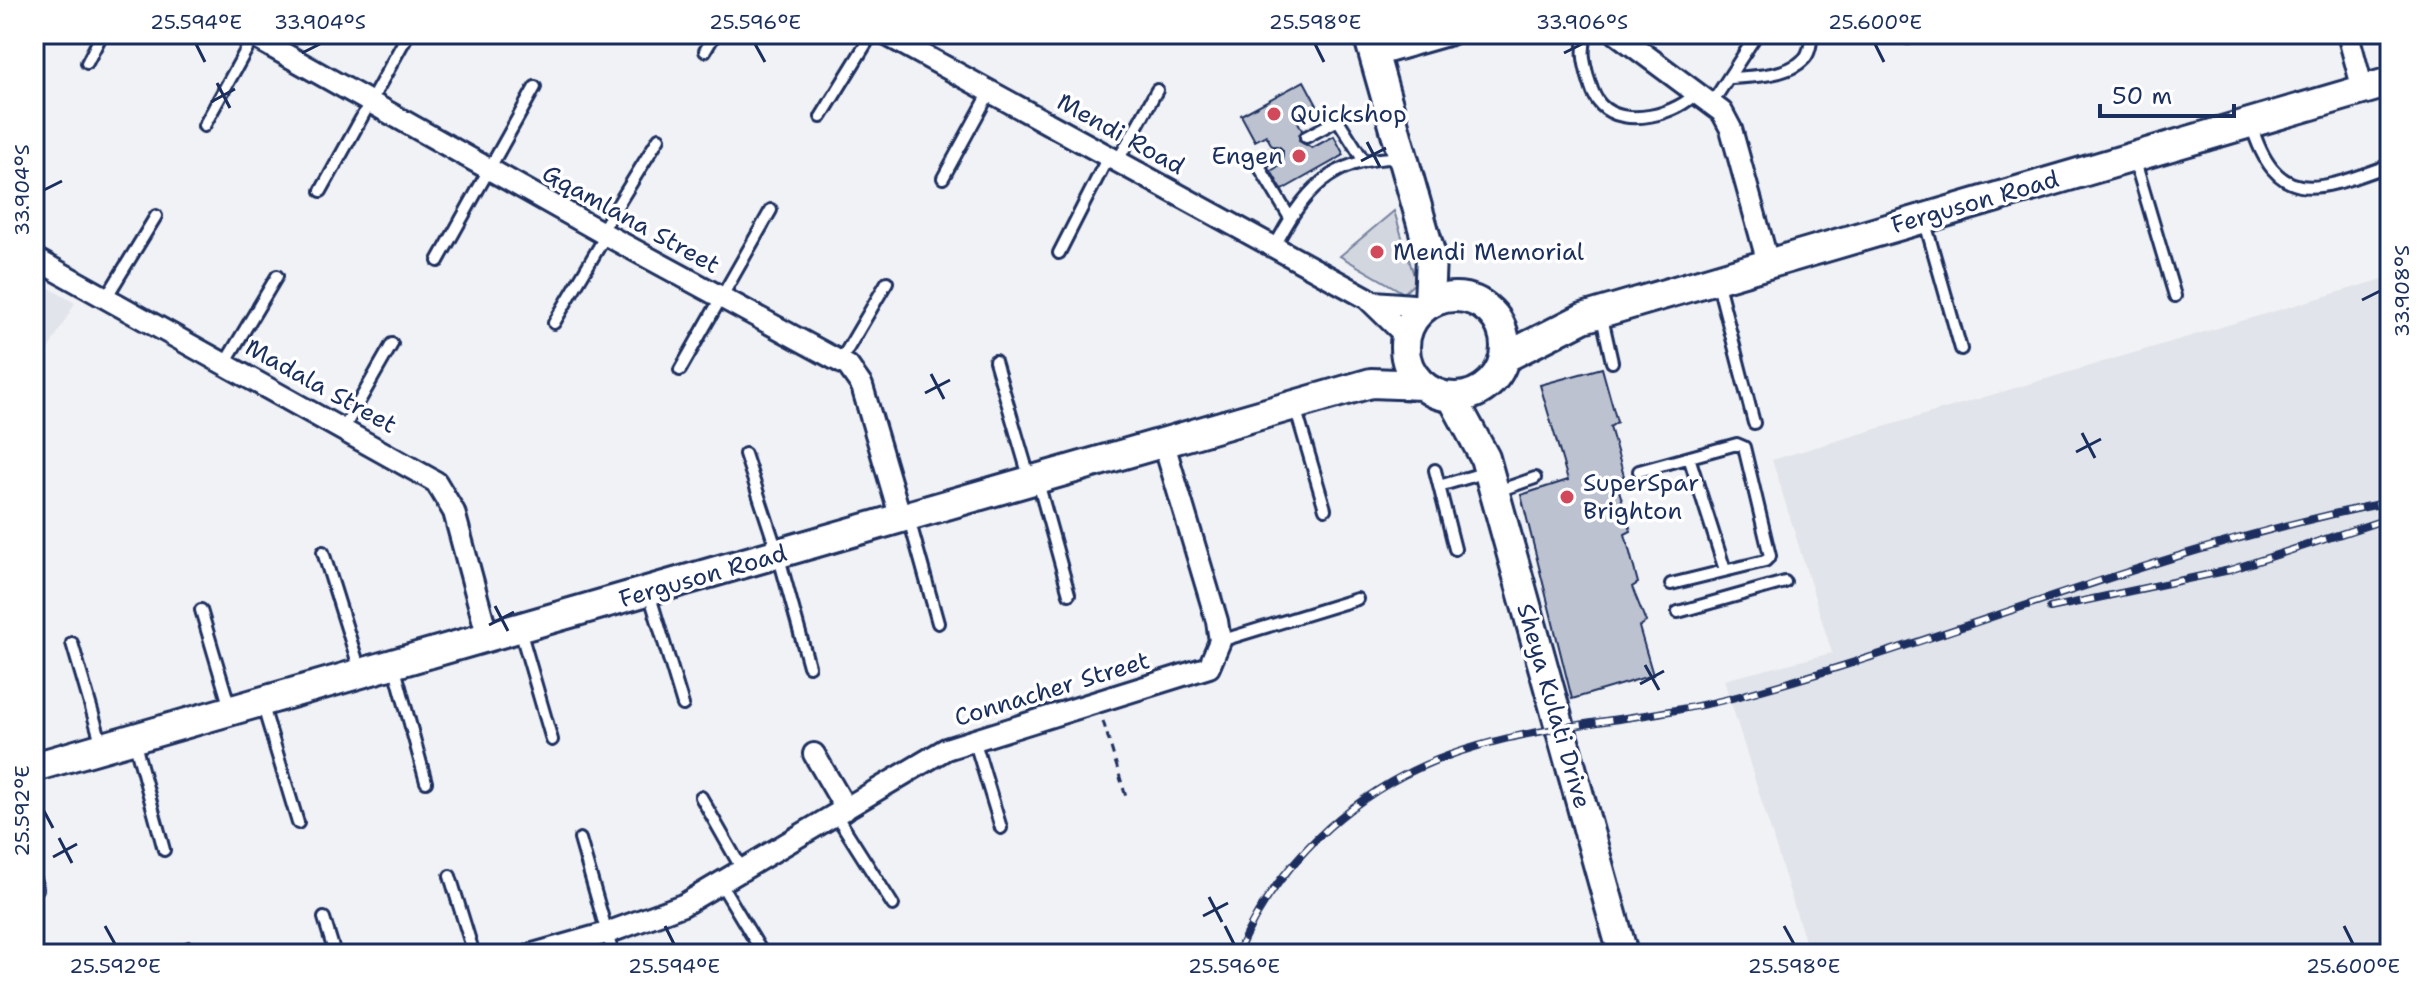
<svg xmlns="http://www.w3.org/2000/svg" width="2424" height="988" font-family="'Shantell Sans',sans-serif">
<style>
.built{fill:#e1e4ea}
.green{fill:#d2d6df;stroke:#76829e;stroke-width:2}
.building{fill:#bcc2d0;stroke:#1b2f5e;stroke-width:2}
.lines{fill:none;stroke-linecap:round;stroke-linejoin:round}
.lane-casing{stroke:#1b2f5e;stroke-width:16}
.street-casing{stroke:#1b2f5e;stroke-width:26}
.secondary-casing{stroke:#1b2f5e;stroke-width:34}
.path{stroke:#1b2f5e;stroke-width:3;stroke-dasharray:8 6;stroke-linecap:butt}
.lane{stroke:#fff;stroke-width:10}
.street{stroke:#fff;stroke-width:20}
.secondary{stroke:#fff;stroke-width:28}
.rail-casing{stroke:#1b2f5e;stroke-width:8}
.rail{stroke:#fff;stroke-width:5;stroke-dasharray:15;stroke-linecap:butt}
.ticks{fill:none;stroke:#1b2f5e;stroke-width:3}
.poi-dot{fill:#d1495b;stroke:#fff;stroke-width:3}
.labels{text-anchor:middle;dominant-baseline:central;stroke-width:7;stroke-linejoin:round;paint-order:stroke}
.poi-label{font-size:24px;fill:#1b2f5e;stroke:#fff;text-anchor:start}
.street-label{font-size:24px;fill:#1b2f5e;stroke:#fff}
.neatline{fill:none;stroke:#1b2f5e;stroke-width:3}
.ticks-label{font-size:20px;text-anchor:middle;fill:#1b2f5e}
</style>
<rect width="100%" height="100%" fill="#f1f2f5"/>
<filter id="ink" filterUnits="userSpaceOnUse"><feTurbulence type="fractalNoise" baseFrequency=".0125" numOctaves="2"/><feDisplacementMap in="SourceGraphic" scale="16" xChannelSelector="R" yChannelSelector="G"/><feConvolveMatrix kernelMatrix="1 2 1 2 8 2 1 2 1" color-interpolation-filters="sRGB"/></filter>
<g filter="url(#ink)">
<path class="built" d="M2390 277V954H1809L1724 680 1832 653 1772 460Z
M34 279 75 303 34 374Z"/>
<path class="green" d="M1394 211 1416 282 1404 293 1340 256Z"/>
<path class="building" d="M1304 81 1318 107 1296 118 1302 130 1299 141 1312 148 1334 136 1344 155 1282 190 1271 171 1282 164 1283 150 1272 146 1266 135 1255 141 1241 115Z
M1602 368 1617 422 1610 427 1624 476 1616 480 1631 531 1625 534 1638 583 1632 587 1646 622 1639 627 1653 675 1572 699 1521 495 1568 480 1540 385Z"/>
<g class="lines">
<g class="lane-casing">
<path id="lane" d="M1587 34C1581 49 1584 62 1588 77 1591 86 1593 97 1601 105 1624 129 1678 114 1697 92
M1908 38 1922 34
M705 51 715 34
M87 63 102 34
M1729 78C1751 77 1788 76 1804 59 1810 53 1811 42 1812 34
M1712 103 1757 34
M821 117 872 34
M2251 124C2277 211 2320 190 2390 165
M204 126 255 34
M1306 137 1338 120 1364 161
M34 153 37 147
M1276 153 1263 161 1260 168 1290 218
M2134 158 2175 296
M1117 162 1157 90
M943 178 990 92
M321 191 408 34
M1924 219 1961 349
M601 232 659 138
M1274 248C1303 192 1331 157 1399 158
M1059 253 1108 157
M438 261 535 87
M1717 280 1754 423
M106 298 156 216
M1601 313 1612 362
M554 323 606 235
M995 361 1030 480
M840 362 887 282
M225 363 277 276
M680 370 771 210
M1295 407 1325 509
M344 428 392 344
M745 454 778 554 809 666
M1689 457 1725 570
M1435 470 1455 549
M1639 471 1737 444 1744 447 1770 556 1765 561 1671 584
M1038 482 1069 594
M1439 486 1487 472
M1495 492 1535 478
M909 519 938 623
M323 552 360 670
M649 593 683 705
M201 610 230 708
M1678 612 1785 582
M520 630 552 740
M1220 641 1357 599
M72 643 102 745
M394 665 426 782
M262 703 298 823
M974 739 1001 828
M134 740 164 850
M701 797 743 871
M836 815 893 905
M580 839 613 954
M450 876 474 954
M34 878 37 889
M721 884 763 954
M324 918 335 954
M189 948 191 954"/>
</g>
<g class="street-casing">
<path id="street" d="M249 34 601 232 848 366 862 386 901 519
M885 34 1367 298 1406 336
M1617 34 1722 112 1731 129 1768 263
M2348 34 2363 90
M1374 56 1451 34
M34 258 436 482 454 512 488 638
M1374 302 1426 306
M814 754 846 809
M533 954 607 933 683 905 946 749 1209 667 1220 641 1217 621 1164 444"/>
</g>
<g class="secondary-casing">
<path id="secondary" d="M1368 34 1431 256 1429 303
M1405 347a50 50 0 1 1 100 0a50 50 0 1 1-100 0Z
M1504 358 1583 318 2390 82
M1452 397 1485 458 1623 954
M34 767 1371 383 1422 385"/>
</g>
<path class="path" d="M1103 721 1126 797"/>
<use href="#lane" class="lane"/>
<use href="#street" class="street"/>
<use href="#secondary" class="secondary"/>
<g class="rail-casing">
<path id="rail" d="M2050 608 2230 570 2390 518
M1237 954C1270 878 1331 813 1404 775 1508 721 1629 726 1740 696 1958 637 2167 545 2390 502"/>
</g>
<use href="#rail" class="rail"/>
</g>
</g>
<path class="ticks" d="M196 44 205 62M755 44 765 62M1315 44 1324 62M1875 44 1884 62M302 53 320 44M1564 53 1582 44M217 83 230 108M211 102 235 89M1367 142 1380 167M1361 161 1386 148M44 190 62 181M2362 300 2380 291M931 374 944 399M925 393 950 380M2082 433 2095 458M2076 452 2101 439M495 606 508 631M489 625 514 612M1645 665 1659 690M1640 684 1664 671M44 811 53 828M59 838 72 863M53 857 77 844M1209 897 1222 922M1203 916 1228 903M105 926 115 944M665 926 674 944M1225 926 1234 944M1784 926 1794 944M2344 926 2353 944"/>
<g class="poi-dot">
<circle cx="1274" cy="114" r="8"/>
<circle cx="1299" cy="156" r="8"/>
<circle cx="1377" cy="252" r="8"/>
<circle cx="1567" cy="497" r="8"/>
</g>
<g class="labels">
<g class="poi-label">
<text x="1290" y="114">Quickshop</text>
<text x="1283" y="156" text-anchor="end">Engen</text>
<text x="1393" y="252">Mendi Memorial</text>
<text x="1583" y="483">SuperSpar<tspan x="1583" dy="28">Brighton</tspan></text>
</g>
<g class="street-label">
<text transform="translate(1121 134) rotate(29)">Mendi Road</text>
<text transform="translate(1975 202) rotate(-16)">Ferguson Road</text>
<text transform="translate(631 219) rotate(29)">Gqamlana Street</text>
<text transform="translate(321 386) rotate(29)">Madala Street</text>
<text transform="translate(703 576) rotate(-16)">Ferguson Road</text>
<text transform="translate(1052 689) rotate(-17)">Connacher Street</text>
<text transform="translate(1554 706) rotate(74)">Sheya Kulati Drive</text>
</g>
</g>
<rect width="2424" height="988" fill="none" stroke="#fff" stroke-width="88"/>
<path d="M2100 104v12h134v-12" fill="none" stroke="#1b2f5e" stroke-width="4"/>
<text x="2112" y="104" font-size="24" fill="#1b2f5e" stroke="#ffffff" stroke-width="6" paint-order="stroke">50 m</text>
<rect x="44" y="44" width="2336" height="900" class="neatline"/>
<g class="ticks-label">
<text x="196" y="29">25.594°E</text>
<text x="320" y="29">33.904°S</text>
<text x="755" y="29">25.596°E</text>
<text x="1315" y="29">25.598°E</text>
<text x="1582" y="29">33.906°S</text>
<text x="1875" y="29">25.600°E</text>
<text transform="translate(22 190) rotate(-90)" y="7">33.904°S</text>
<text transform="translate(2402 291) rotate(-90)" y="7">33.908°S</text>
<text transform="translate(22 811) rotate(-90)" y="7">25.592°E</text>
<text x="115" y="973">25.592°E</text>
<text x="674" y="973">25.594°E</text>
<text x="1234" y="973">25.596°E</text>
<text x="1794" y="973">25.598°E</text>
<text x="2353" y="973">25.600°E</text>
</g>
</svg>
